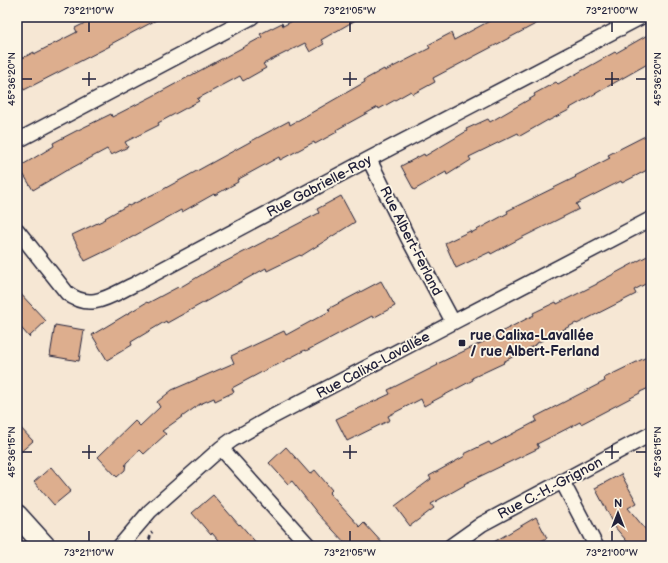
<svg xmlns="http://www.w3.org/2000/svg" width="668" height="563" font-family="'Balsamiq Sans',sans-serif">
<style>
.building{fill:#ddae8e;stroke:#22223b}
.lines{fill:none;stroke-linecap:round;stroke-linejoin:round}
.minor-casing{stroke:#22223b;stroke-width:17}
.secondary-casing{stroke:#22223b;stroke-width:23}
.path{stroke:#22223b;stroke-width:2.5;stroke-dasharray:4 3;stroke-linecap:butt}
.minor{stroke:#fcf5e5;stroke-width:14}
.secondary{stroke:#fcf5e5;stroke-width:20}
.ticks{fill:none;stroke:#22223b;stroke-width:1.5}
.poi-dot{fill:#22223b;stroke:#fcf5e5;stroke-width:1.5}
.labels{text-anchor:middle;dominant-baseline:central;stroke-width:3.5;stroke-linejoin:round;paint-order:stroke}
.street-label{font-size:14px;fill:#22223b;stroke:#fcf5e5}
.poi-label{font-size:14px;font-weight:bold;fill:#22223b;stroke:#fcf5e5;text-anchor:start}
.neatline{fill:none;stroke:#22223b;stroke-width:1.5}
.ticks-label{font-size:10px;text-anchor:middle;fill:#22223b}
</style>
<rect width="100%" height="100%" fill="#f6e7d4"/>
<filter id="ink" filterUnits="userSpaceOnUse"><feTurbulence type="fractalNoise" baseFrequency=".025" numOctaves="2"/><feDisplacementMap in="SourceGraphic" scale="8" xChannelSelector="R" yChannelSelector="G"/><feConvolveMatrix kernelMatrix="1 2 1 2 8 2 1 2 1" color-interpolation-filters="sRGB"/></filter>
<g filter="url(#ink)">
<path class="building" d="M97 17H162L109 45 110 46 24 90 17 76V61L34 52V54L77 32 75 28Z
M300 17H361L321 40 324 44 310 52 305 43 263 64 266 68 243 81 240 76 197 99 199 101 158 123 159 125 125 142 128 147 111 155 107 149 68 170H67L33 190 19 167 54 146 53 143 76 131 111 114 112 117 153 96 262 37 260 34 282 23 283 26Z
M497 17H549L433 78 435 82 413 94 411 91 379 109 378 107 336 130 337 132 315 144 314 142 280 160 279 157 237 180 238 182 215 195 214 194 182 212 181 210 116 246 85 261 72 235 106 219 105 218 128 205 129 206 162 190 257 138 289 121 290 125 365 82 364 80 384 69 385 71 430 48 428 45 451 33 454 40Z
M651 33V62L570 108 571 109 548 121V120L520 136 518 133 469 157 471 160 447 175 446 172 414 190 401 166 424 154 425 156 467 131 466 129 488 119 490 122 535 96 534 94 556 82 558 84 615 52 616 53Z
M651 133V168L622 183 621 181 576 204 579 209 521 238 491 254 490 252 456 268 445 243 470 231 471 233 508 213 507 211 576 177 575 176 610 158 608 155Z
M341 196 355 222 301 256 300 255 267 271 266 268 167 323 166 321 131 342 132 345 107 360 92 335 147 302 148 303 178 287 179 288 213 268 319 213 317 209Z
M651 254V281L634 290 636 294 577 324 576 323 537 343V344L503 362 504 363 472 378 473 380 424 406 421 399 388 416 390 420 347 441 336 419 390 394 388 390 438 365 437 364 504 332 503 331 534 315 533 313 556 302 557 304 597 284V283Z
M381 281 395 306 373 318 372 316 306 351 305 350 275 366V365L232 388 234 392 215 401 214 398 200 404 162 431 166 434 144 454 140 450 126 463 125 470 117 477 98 457 135 421 140 426 160 407 157 402 172 390 234 363 231 356 284 331 286 335 330 311 328 309Z
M17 290 46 321 29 337 17 323Z
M55 325 84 330 79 361 50 356Z
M651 355V387L640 392V393L581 424 580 422 537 444 539 448 464 484 465 485 431 504 434 508 410 526 395 506 431 479 429 476 465 456 464 454 489 442 491 445 537 421 535 417 605 381 604 378Z
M17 424 33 441 17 455Z
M286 447 310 474 315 470 332 490 329 493 360 527 364 523 385 546H348L318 514 292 481 288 484 269 463Z
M51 467 71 491 54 505 34 482Z
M621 474 637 503 628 508 651 536V546H631L613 525 614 524 595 488Z
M213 495 239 525 240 524 259 546H223L212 533 211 535 192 513Z
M536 517 547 538 541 541 544 546H487Z"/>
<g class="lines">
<g class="minor-casing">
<path id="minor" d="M615 17 621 28
M17 141 252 17
M369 159 408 238 453 322
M17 230 67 293C91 312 111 295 135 284L369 159 641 17
M221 448 309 546
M562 481 596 546
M120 546 150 511 221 448 232 440 270 418 651 219
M451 546 482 524 651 434"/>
</g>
<g class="secondary-casing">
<path id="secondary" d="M17 515 45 546"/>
</g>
<path class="path" d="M146 546 148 543 152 532"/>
<use href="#minor" class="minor"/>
<use href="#secondary" class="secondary"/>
</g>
</g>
<path class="ticks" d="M89 22V32M350 22V32M612 22V32M89 72V86M350 72V86M612 72V86M22 79H32M82 79H96M343 79H357M605 79H619M636 79H646M89 445V459M350 445V459M612 445V459M22 452H32M82 452H96M343 452H357M605 452H619M636 452H646M89 531V541M350 531V541M612 531V541"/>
<rect class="poi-dot" x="458" y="339" width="8" height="8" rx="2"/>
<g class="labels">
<g class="street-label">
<text transform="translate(319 186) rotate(-28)">Rue Gabrielle-Roy</text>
<text transform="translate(411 241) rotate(63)">Rue Albert-Ferland</text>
<text transform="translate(373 365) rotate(-28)">Rue Calixa-Lavallée</text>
<text transform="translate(550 488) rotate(-28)">Rue C.-H.-Grignon</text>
</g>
<g class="poi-label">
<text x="470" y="335">rue Calixa-Lavallée<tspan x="470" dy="16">/ rue Albert-Ferland</tspan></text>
</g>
</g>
<rect width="668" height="563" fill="none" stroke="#fcf5e5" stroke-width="44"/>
<g transform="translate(618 513)" stroke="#fcf5e5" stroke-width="3" paint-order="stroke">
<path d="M0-3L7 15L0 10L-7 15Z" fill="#22223b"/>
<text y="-6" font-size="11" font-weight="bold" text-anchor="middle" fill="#22223b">N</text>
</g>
<rect x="22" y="22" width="624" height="519" class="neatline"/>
<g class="ticks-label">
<text x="89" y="14">73°21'10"W</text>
<text x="350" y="14">73°21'05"W</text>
<text x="612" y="14">73°21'00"W</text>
<text transform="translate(11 79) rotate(-90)" y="4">45°36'20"N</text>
<text transform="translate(657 79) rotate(-90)" y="4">45°36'20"N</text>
<text transform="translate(11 452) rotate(-90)" y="4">45°36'15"N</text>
<text transform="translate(657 452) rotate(-90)" y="4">45°36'15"N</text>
<text x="89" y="556">73°21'10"W</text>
<text x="350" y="556">73°21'05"W</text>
<text x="612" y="556">73°21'00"W</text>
</g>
</svg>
